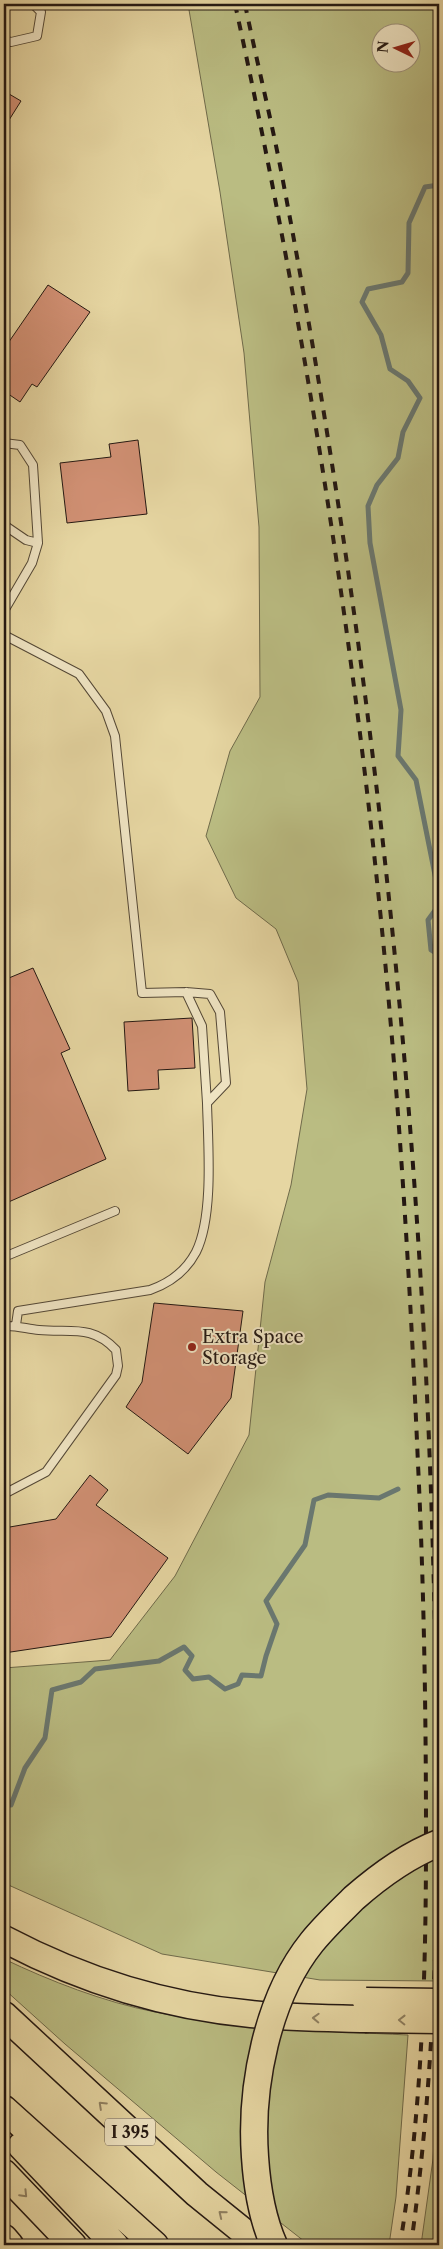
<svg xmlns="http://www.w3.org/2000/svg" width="443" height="2249" font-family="'Libre Caslon Text',serif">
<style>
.green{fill:#babc82;stroke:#6f6a4a;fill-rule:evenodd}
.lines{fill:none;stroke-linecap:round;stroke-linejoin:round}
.stream{stroke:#6a776f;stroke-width:5}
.building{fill:#d29175;stroke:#241812}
.service-casing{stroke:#544836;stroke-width:10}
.motorway-casing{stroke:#241812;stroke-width:29}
.service{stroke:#efe4c3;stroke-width:8}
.motorway{stroke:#e6d6a2;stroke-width:26}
.rail{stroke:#241812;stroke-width:4;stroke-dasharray:9 9;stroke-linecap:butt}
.motorway-bridge-casing{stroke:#241812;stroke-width:29;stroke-linecap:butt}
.motorway-bridge{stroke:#e6d6a2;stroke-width:26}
.oneway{stroke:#8f8061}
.poi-dot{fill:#8f2418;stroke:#efe4c3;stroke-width:2}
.labels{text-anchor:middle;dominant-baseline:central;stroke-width:4;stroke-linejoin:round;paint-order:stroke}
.shield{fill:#efe4c3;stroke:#615547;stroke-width:1}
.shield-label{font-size:16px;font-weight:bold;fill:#241812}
.poi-label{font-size:18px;fill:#241812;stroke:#efe4c3;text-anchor:start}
</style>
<rect width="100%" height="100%" fill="#e6d6a2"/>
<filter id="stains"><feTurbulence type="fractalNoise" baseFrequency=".004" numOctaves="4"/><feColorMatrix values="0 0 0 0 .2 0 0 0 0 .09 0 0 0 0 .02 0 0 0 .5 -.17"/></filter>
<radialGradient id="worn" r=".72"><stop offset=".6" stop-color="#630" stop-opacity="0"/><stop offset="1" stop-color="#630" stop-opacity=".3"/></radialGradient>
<path class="green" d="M188 4H439V1981L320 1980 162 1954 4 1883V1668L110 1660 175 1576 249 1435 265 1282 291 1185 307 1089 298 982 276 929 236 898 206 836 230 751 260 697 259 527 244 353 220 192ZM380 32H410V62H380Z
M4 1959C50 1981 104 2002 155 2012 238 2029 324 2031 408 2035L396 2197 389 2245H309L216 2172 65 2044 4 1989Z
M439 2059V2245H421L433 2159Z"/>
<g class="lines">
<path class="stream" d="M439 185 425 187 409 223 408 273 402 282 368 289 362 302 381 335 390 369 408 381 420 398 403 432 398 458 377 485 368 506 370 543 401 710 398 756 416 780 439 895
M439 905 428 920 431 950 439 955
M4 1805H11L25 1768 45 1738 52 1690 81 1682 95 1669 159 1661 184 1647 192 1656 185 1670 193 1679 209 1677 225 1689 238 1684 242 1675 261 1676 266 1656 277 1624 266 1601 305 1545 314 1500 328 1495 379 1498 398 1489"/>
</g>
<path class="building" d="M4 91 21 101 4 128Z
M48 285 90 312 37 387 32 384 20 402 4 391V349Z
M138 440 147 514 67 523 60 463 111 457 109 444Z
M33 968 70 1049 61 1053 106 1159 4 1204V980Z
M192 1018 195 1068 158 1070 159 1089 128 1091 124 1022Z
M154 1303 243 1311 231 1398 188 1454 126 1407 142 1382Z
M90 1475 108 1490 96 1505 168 1558 111 1637 4 1653V1528L56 1519Z"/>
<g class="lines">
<g class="service-casing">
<path id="service" d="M4 40 11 42 37 36 41 12 33 4
M4 443 20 445 33 465 38 543 32 563 4 611
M4 525 26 540 38 543
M4 635 79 674 106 711 115 736 142 993 186 992 210 994 220 1012 226 1083 207 1103C208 1143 214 1216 196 1252 186 1271 170 1283 150 1290L18 1311 16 1325
M186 992 202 1026 207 1103
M4 1257 115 1211
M4 1326C16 1325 27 1329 39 1330 70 1333 92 1324 116 1350L118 1366 116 1375 46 1472 4 1494"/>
</g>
<g class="motorway-casing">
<path id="motorway" d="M4 1939C80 1979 165 2006 251 2014 289 2018 327 2018 365 2019
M4 2015 197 2194 260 2245
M4 2109 155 2245
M21 2146 115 2245
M4 2173 73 2245
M4 2238 10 2245"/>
</g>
<use href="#service" class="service"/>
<use href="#motorway" class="motorway"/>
<path class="rail" d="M235 4C300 302 349 606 380 910 399 1095 410 1279 418 1464 424 1589 426 1714 426 1838 426 1975 422 2111 400 2245
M245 4C257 63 272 122 283 181 369 634 420 1094 433 1555 440 1784 443 2017 411 2245"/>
<g class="motorway-bridge-casing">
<path id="motorway-bridge" d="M366 2001 439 2002
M365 2019 439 2020
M274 2245C262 2218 257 2187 255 2157 250 2087 267 1998 312 1942 325 1926 340 1912 354 1898 379 1876 408 1855 439 1843"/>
</g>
<use href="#motorway-bridge" class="motorway-bridge"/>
</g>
<defs><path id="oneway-chevron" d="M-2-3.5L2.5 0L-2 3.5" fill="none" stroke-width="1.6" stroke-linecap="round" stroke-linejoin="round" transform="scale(1.25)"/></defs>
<g class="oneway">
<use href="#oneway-chevron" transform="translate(316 2018) rotate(-178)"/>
<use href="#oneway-chevron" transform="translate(402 2020) rotate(-179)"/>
<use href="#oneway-chevron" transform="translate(102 2105) rotate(-137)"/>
<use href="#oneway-chevron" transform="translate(24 2194) rotate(46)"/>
<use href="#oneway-chevron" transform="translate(222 2214) rotate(-141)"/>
</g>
<circle class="poi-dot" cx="192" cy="1347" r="5"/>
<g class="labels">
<rect class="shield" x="105" y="2118.5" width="50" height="27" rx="4"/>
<g class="shield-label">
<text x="130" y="2132">I 395</text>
</g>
<g class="poi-label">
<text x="202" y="1337">Extra Space<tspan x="202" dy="21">Storage</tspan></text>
</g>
</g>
<rect width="443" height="2249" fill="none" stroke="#e6d6a2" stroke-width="20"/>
<rect x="5" y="5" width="433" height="2239" fill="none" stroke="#241812" stroke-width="2.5"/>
<rect x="10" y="10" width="423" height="2229" fill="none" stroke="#241812"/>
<g transform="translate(396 48) rotate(275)"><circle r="24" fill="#efe4c3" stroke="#9e927c"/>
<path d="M0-4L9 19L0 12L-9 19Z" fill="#8f2418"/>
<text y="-8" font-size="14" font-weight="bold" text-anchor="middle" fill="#241812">N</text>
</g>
<rect width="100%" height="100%" filter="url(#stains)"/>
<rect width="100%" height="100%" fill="url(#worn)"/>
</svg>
